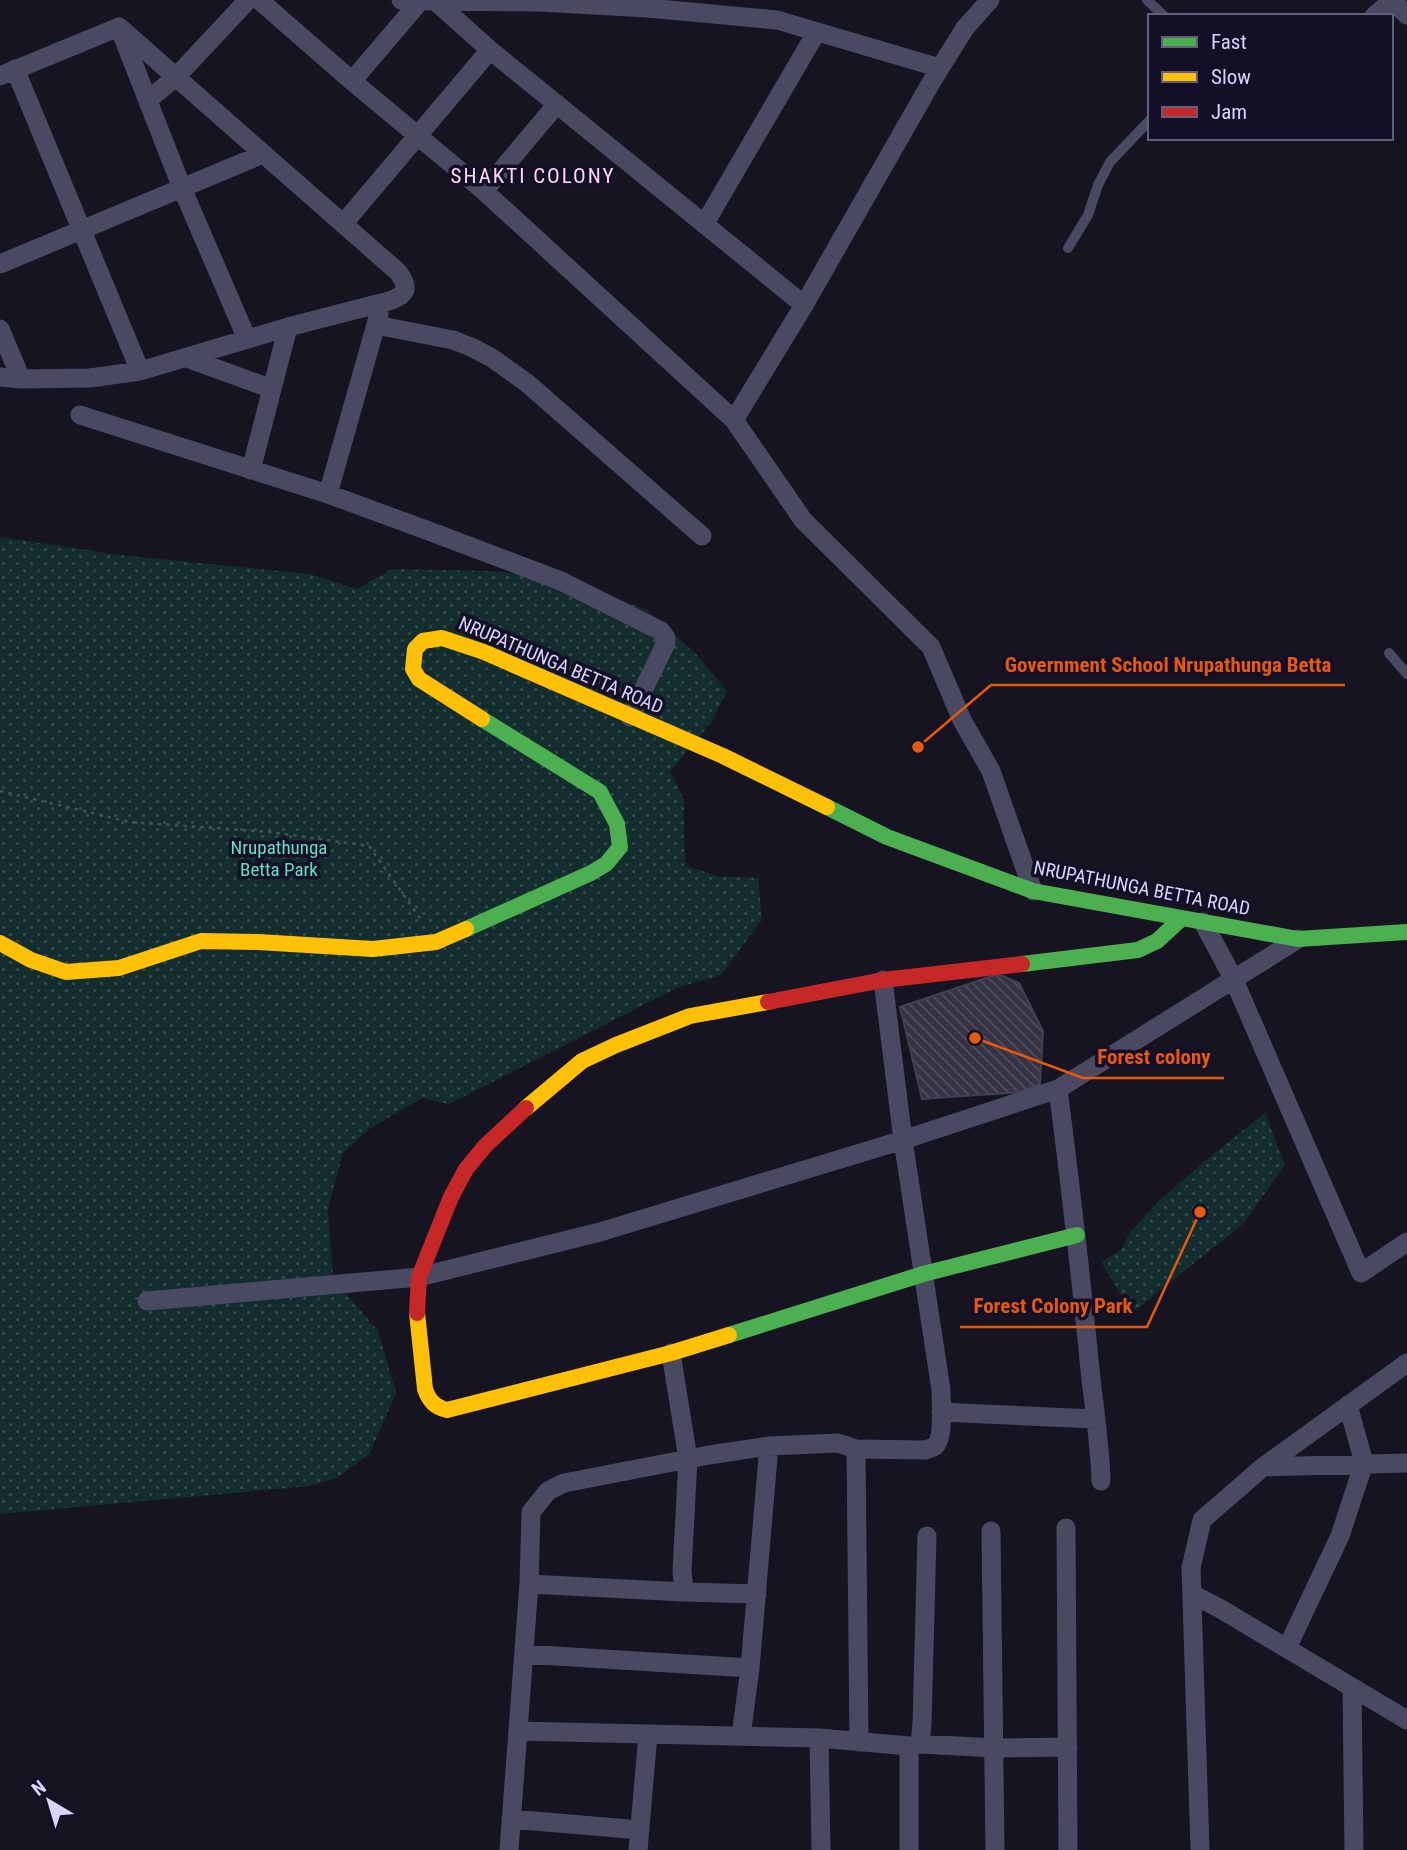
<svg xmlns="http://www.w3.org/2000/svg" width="1407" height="1850" font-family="'Roboto Condensed',sans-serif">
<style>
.park{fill:url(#park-dots)}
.building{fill:url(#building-back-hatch);stroke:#433f54;stroke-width:2}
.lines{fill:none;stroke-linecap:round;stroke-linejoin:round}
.path{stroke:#44505f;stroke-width:2.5;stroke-dasharray:3.5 5;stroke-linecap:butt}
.lane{stroke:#4a4962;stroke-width:10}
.street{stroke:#4a4962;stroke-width:19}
.fast{stroke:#4caf50;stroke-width:16}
.slow{stroke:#ffc107;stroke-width:16}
.jam{stroke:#c62828;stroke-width:16}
.labels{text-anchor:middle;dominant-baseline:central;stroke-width:7;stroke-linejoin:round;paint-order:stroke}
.street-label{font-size:19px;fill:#d9d4ff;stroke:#130f26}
.park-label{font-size:19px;fill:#5fe0c0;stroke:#130f26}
.neighbourhood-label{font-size:21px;letter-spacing:2px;fill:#ffd6f0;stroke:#130f26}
.leader{fill:none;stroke:#e8590c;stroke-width:2.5}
.callout-dot{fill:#e8590c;stroke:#130f26;stroke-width:2.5}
.callout-label{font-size:21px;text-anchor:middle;font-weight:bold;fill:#e8590c;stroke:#130f26;stroke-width:7;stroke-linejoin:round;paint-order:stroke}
</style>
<defs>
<pattern id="park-dots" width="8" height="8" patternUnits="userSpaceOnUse" patternTransform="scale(1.75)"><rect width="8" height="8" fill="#132c2d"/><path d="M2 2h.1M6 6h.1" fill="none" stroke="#354a4c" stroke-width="1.8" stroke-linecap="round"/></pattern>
<pattern id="building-back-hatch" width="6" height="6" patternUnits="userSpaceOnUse" patternTransform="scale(1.75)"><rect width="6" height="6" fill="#343243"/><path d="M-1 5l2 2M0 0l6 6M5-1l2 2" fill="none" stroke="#514f5f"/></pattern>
</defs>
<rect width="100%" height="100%" fill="#161421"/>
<path class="park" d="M0 537 120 555 310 574 357 589 392 569 489 571 562 578 647 610 697 655 727 691 710 724 670 772 684 799V836L686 865 716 876 758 878 762 920 721 975 679 987 449 1104 422 1098 369 1129 343 1153 328 1209 333 1278 378 1331 396 1393 370 1453 338 1477 310 1486 0 1514Z
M1265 1113 1285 1165 1243 1224 1132 1313 1101 1262 1122 1249 1130 1232 1160 1200 1212 1155Z"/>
<path class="building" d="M998 974 1019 983 1043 1031 1040 1084 1020 1092 922 1099 900 1007Z"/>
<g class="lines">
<path class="path" d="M0 791 130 822 270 832 369 846 422 921"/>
<path class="lane" d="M1147 0 1164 16
M1068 248 1088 215 1098 185 1110 162 1150 120
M1389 653 1407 674"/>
<path class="street" d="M259 0 352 81 484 191 734 420 803 520 931 647 962 720 991 771 1033 891
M401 0 435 1 490 50 804 305
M435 1 539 2 648 8 777 20 940 68
M1392 1 1407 15
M1374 16 1393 0
M121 32 182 188 247 339
M15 69 140 371
M0 76 119 27 398 272C410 288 407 295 389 301L288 327 140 371 90 378 21 379 0 377
M352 81 421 0
M148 100 176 77 248 0
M484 191 557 104
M705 223 816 33
M343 224 490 50
M0 264 263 154
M376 325 453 340 471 347 492 358 527 383 702 536
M0 329 21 379
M187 358 272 389
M80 415 328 494 429 531 561 581 661 631 666 638V643L630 717
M734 420 804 305 932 81 965 28 990 0
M251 470 288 327
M328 494 379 314
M1203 922 1234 980 1361 1273 1407 1242
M147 1301 419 1277 600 1232 903 1140 1058 1089
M671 1353 688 1459 682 1571 684 1592
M941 1412 1095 1419
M856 1449 859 1742
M1263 1467 1407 1463
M1101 1481C1100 1444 1094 1407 1090 1370 1081 1276 1070 1183 1058 1089L1298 939
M1066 1528 1068 1850
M991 1531 995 1850
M529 1584 684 1592 757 1594
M1192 1594 1219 1608 1407 1720
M1287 1648 1340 1536 1364 1463 1348 1405
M524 1654 750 1668
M1352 1687 1354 1850
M518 1731 819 1738 909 1746 920 1744 995 1748 1068 1747
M741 1736 750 1668 769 1446
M819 1738 821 1850
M920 1744 922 1724 927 1536
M511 1819 640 1830
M509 1850 529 1584 531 1512 548 1491 564 1483 709 1455 769 1446 838 1443 856 1449 926 1450C930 1448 934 1448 936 1445 944 1436 941 1402 941 1390L903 1140 883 980
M638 1850 648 1734
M909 1850V1746
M1200 1850 1191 1568 1202 1520 1263 1467 1407 1363"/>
<path class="fast" d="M827 807 887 837 1033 891 1298 939 1407 932
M466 929 591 873 606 864 620 847 617 824 600 792 482 719
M1022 964 1138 950 1157 941 1182 918
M729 1335 923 1274 1077 1235"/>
<path class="slow" d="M482 719 419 679 413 669 415 649 423 641 442 638 484 652 723 756 827 807
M0 943 31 960 66 972 119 968 201 941 258 942 373 949 436 942 466 929
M526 1108 582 1061 616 1045 690 1016 768 1002
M417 1313 425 1389C429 1401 435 1407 447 1410L671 1353 729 1335"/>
<path class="jam" d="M768 1002 883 980 1022 964
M417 1313 419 1277 451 1197 466 1169 486 1145 526 1108"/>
</g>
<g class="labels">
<g class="street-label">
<text transform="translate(561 665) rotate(23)">NRUPATHUNGA BETTA ROAD</text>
<text transform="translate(1142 888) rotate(11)">NRUPATHUNGA BETTA ROAD</text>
</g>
<g class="park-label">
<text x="279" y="847">Nrupathunga<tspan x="279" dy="22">Betta Park</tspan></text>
</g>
<g class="neighbourhood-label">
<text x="533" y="176">SHAKTI COLONY</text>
</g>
</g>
<path class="leader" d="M918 747L991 685H1345M975 1038L1083 1078H1224M1200 1212L1147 1327H960"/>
<g class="callout-dot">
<circle cx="918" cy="747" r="7"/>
<circle cx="975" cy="1038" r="7"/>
<circle cx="1200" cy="1212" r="7"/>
</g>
<g class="callout-label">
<text x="1168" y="672">Government School Nrupathunga Betta</text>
<text x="1154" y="1064">Forest colony</text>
<text x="1053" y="1313">Forest Colony Park</text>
</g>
<rect x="1148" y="14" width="245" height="126" fill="#130f26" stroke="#625e7d" stroke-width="2"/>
<rect x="1162" y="37" width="35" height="10" fill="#4caf50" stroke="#625e7d" stroke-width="2"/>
<text x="1211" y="49" font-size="21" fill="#d9d4ff">Fast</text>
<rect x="1162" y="72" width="35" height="10" fill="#ffc107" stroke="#625e7d" stroke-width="2"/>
<text x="1211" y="84" font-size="21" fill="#d9d4ff">Slow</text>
<rect x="1162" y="107" width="35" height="10" fill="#c62828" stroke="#625e7d" stroke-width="2"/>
<text x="1211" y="119" font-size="21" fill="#d9d4ff">Jam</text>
<g transform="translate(49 1801) rotate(322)" stroke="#130f26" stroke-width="5" paint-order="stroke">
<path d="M0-5L12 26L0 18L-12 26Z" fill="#d9d4ff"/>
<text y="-10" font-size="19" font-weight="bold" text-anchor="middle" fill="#d9d4ff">N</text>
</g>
</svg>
